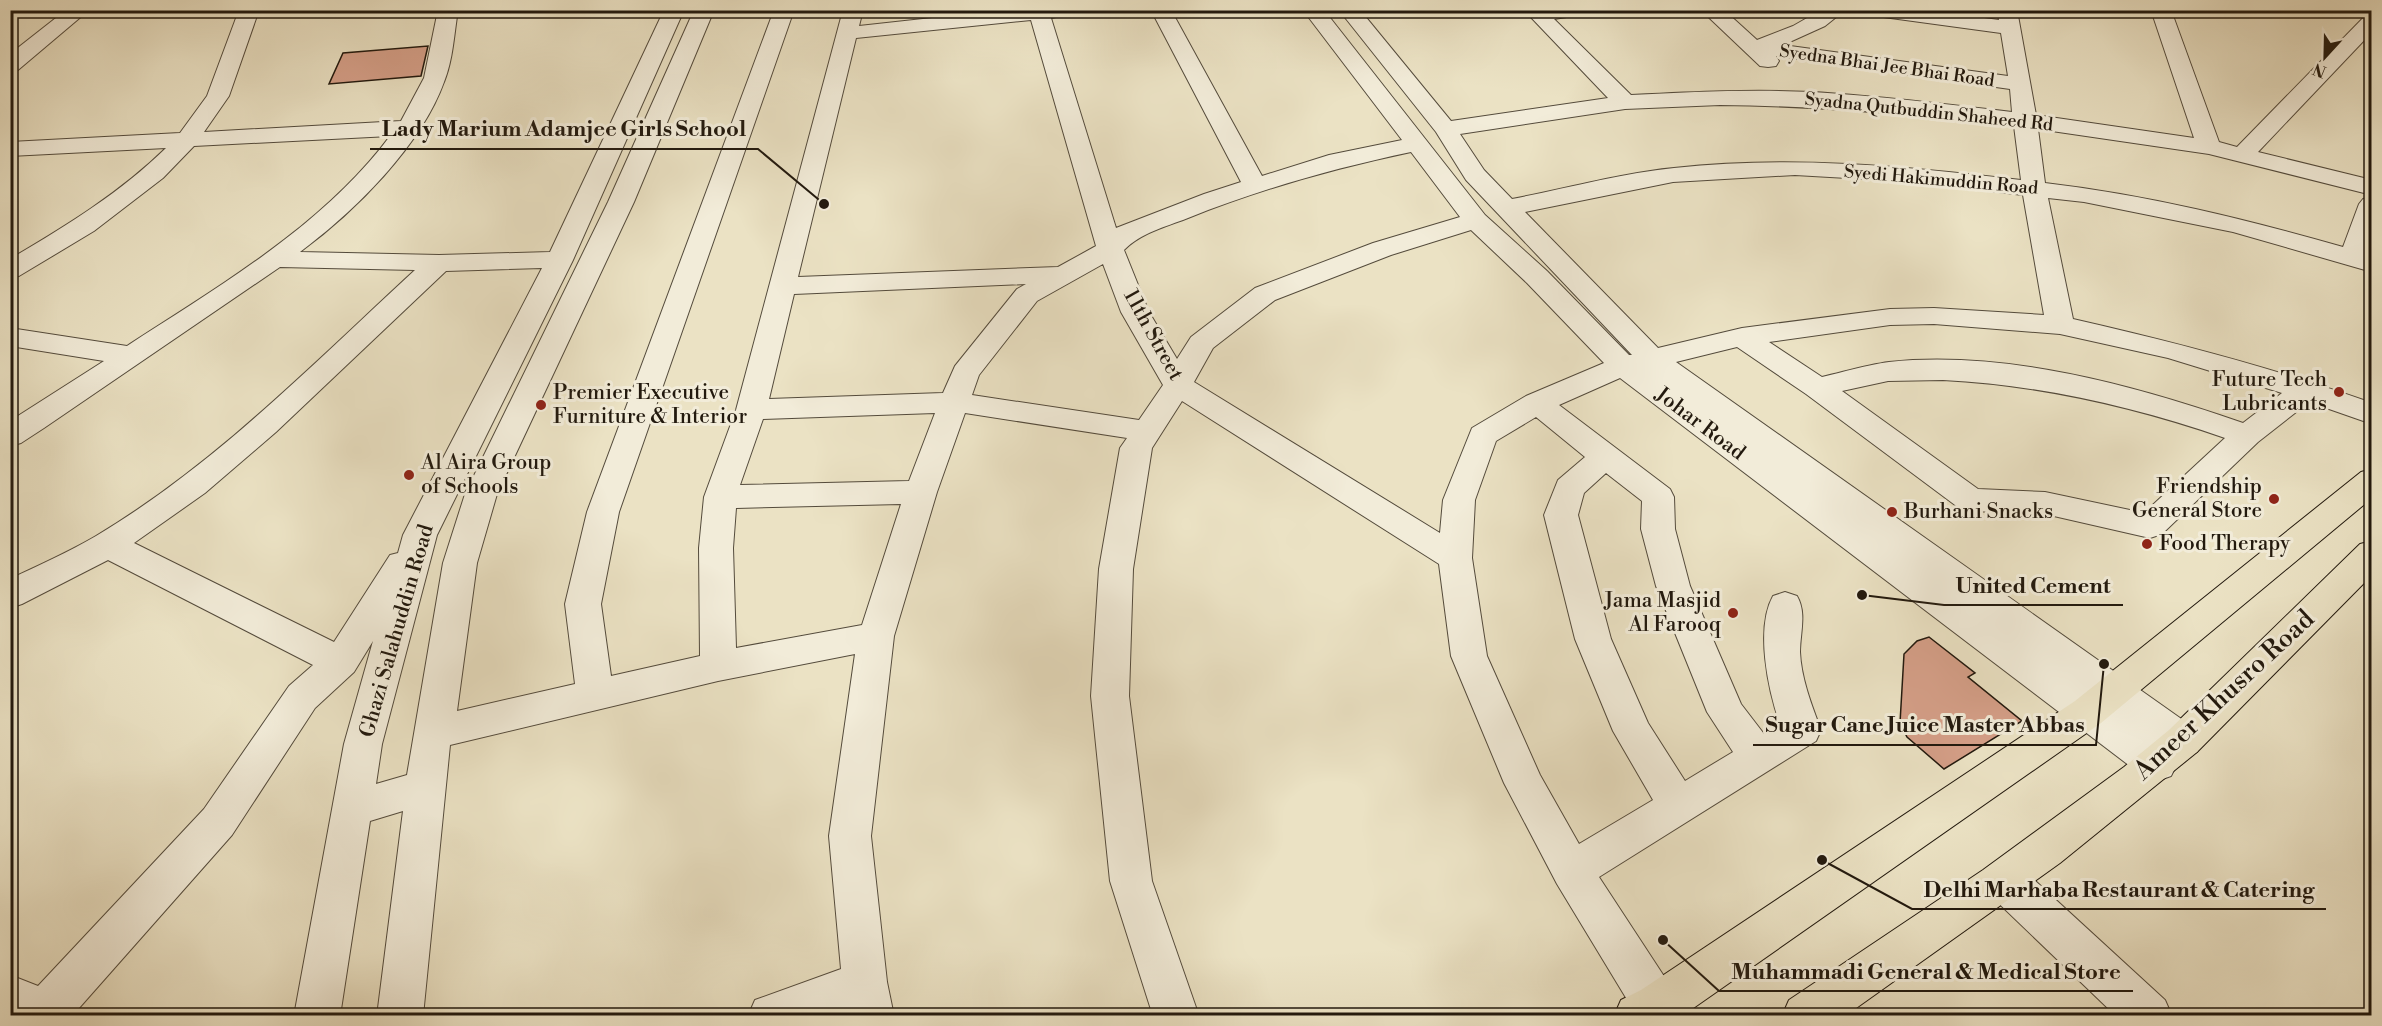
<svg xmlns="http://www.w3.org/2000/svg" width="2382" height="1026" font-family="'Libre Bodoni',serif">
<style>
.building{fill:#d59f88;stroke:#22190e;stroke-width:1.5}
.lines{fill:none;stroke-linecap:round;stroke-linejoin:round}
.minor-casing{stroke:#544b3c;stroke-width:2}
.major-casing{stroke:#22190e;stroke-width:2}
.minor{fill:#f2ecd9;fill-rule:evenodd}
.major{fill:#ebe2c4;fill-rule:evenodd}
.poi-dot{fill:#8f2418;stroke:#f2ecd9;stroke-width:2}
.labels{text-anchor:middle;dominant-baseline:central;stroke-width:6;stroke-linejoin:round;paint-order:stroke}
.far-street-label{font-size:18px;fill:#22190e;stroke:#f2ecd9}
.street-label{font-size:21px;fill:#22190e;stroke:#f2ecd9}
.poi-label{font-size:21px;fill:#22190e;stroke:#f2ecd9;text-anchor:start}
.near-street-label{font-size:26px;fill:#22190e;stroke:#f2ecd9}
.leader{fill:none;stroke:#22190e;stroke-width:2}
.callout-dot{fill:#22190e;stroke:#f2ecd9;stroke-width:2}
.callout-label{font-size:22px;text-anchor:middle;font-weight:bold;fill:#22190e;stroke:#f2ecd9;stroke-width:6;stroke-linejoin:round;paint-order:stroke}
</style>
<rect width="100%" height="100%" fill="#ebe2c4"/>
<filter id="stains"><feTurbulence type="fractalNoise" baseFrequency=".00333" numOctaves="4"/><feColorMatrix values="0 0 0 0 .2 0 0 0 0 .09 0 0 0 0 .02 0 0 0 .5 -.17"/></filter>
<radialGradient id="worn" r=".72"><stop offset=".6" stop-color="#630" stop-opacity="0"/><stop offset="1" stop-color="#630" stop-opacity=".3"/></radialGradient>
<path class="building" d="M428 46 421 76 329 84 343 53Z
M1929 637 1975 673 1968 677 2022 721 1944 769 1907 737 1900 723 1904 654 1917 641Z"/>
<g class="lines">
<g class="minor-casing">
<path id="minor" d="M66 10H89L18 70 10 71V54Z
M239 10H259L229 96 204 132 401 121 424 78 438 10H458C454 34 453 60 444 82 421 146 354 212 300 252L439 255 550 252 664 10H684L573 260 437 535 382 744 376 784 407 775 443 563 465 494 608 202 694 10H714L634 202 497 494 477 563 457 711 575 684 565 604 587 512 774 10H794L619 512 601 604 611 676 700 656 699 548 704 497 736 410 843 10H863L859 26 1005 10H1069L1066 15 1051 18 1116 228 1204 194 1241 182 1151 10H1171L1262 176 1329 155 1402 140 1303 10H1324L1485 215 1547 271 1629 355H1632L1466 180 1436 132 1339 10H1360L1451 121 1608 98 1524 10H1588L1585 14 1554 19 1631 95C1691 92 1752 89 1813 92 1880 96 1946 104 2012 112L2010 89 1776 56 1779 61 1776 66 1768 67 1760 66 1701 10H1724L1757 40 1793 26 1821 10H1845L1825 26 1783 45 2008 76 2001 33 1876 16 1869 14 1866 10H1925L1999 20 1997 10H2017L2036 115 2194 138 2151 10H2171L2219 142 2237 147 2365 16 2372 14V32L2258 152 2372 180V195L2209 154 2038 129 2045 183C2147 195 2245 219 2343 247L2359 204 2363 199 2372 197V241L2367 254 2372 256V272L2233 232 2084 202 2048 198 2073 319C2174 342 2274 368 2372 403V424L2309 402 2258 442 2162 534 2150 538 2045 514 1971 511 1959 508 1806 394 1737 347 1676 362 2197 730 2202 741 2197 752 2183 757 2171 753 2177 764 2171 776 2157 781 2143 776 1620 378 1559 405 1670 489 1674 497 1675 529 1690 586 1741 704 1764 734 1780 724C1768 690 1755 628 1773 596L1785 592 1797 596C1807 613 1800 633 1800 652 1801 678 1812 706 1821 730L1816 741 1599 877 1673 990 1680 1006 1676 1016H1637L1557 884 1504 783 1451 656 1439 564 1182 401 1152 448 1133 569 1129 696 1152 881 1199 1016H1153L1110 881 1091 696 1099 569 1120 448 1127 438 965 413 937 492 894 636 871 836 887 982 894 1016H848L847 1010 833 1016H748L755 1000 841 969 829 836 855 654 718 681 450 745 423 1016H377L403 811 370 821 340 1016H294L344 744 373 641 354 672 315 708 232 835 72 1016H10V975L38 986 204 809 289 686 313 665 108 560 22 604 10 608V579C39 565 69 552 96 536 215 465 314 363 415 270L280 267 44 428 21 443 10 446V421L104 361 10 346V328L127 346C219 286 323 226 390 136L194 146 163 178 94 231 19 276 10 278V259C66 226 120 193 166 148L10 156V142L180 133 207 96ZM1031 20 1096 246 1058 267 798 277 856 38ZM1720 105C1821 106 1914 114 2014 126L2021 180C1905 166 1790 155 1674 168 1622 173 1564 189 1512 199L1484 170 1460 134 1625 109ZM1411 152 1460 217 1373 243 1255 288 1191 337 1177 359 1149 312 1124 250C1141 233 1165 227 1188 218 1260 189 1335 168 1411 152ZM1795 175 1917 182 2023 195 2044 315 1934 308 1890 309 1742 328 1658 348 1525 212 1673 182ZM1471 230 1527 283 1604 363 1526 396 1472 428 1443 500 1440 533 1194 382 1213 348 1275 300 1391 255ZM1103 264 1121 312 1163 385 1139 420 972 395 979 375 1037 301ZM542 268 403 535 398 553 390 555 334 642 134 543 205 493 276 432 446 271ZM1026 284 1017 289 955 366 943 393 769 399 794 294ZM1934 324 2060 334 2168 358 2282 393 2243 423C2134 385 2005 350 1889 362 1866 365 1844 372 1822 377L1769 342 1890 325ZM1943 380C2040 385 2132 406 2225 438L2144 513 2045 492 1978 489 1842 391 1888 381ZM935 413 909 481 740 485 763 419ZM1536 417 1585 457 1558 480 1544 515 1575 639 1613 731 1653 800 1579 844 1540 775 1487 656 1472 558 1475 500 1496 441ZM1606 473 1642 501 1641 529 1656 586 1707 712 1733 752 1685 781 1648 723 1611 639 1578 515 1584 493ZM901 504 862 625 736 648 733 548 736 508Z
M2004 861 2019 866 2165 1000 2172 1016H2116L1989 894 1983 880 1989 866Z"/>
</g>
<g class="major-casing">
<path id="major" d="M2372 469V498L2101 723 1682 1016H1614L1621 1000 1641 990 2075 701 2361 472Z
M2372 541V575L2197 752 2060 863 1845 1016H1782L1789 1000 1983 870 2124 767 2169 730 2360 544Z"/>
</g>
<use href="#minor" class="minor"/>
<use href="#major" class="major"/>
</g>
<g class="poi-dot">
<circle cx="2339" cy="392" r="6"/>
<circle cx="541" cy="405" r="6"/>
<circle cx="409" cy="475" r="6"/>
<circle cx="2274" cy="499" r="6"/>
<circle cx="1892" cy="512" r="6"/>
<circle cx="2147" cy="544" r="6"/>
<circle cx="1733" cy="613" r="6"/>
</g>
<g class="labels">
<g class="far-street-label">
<text transform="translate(1887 66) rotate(8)">Syedna Bhai Jee Bhai Road</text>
<text transform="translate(1929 112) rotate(6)">Syadna Qutbuddin Shaheed Rd</text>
<text transform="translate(1941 180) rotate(5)">Syedi Hakimuddin Road</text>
</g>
<g class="street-label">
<text transform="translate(1153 335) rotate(61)">11th Street</text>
<text transform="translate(1700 424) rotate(37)">Johar Road</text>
<text transform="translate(397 631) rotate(-74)">Ghazi Salahuddin Road</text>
</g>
<g class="poi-label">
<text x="2327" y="380" text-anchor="end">Future Tech<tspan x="2327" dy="24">Lubricants</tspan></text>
<text x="553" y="393">Premier Executive<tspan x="553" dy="24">Furniture &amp; Interior</tspan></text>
<text x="421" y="463">Al Aira Group<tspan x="421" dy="24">of Schools</tspan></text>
<text x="2262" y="487" text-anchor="end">Friendship<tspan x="2262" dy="24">General Store</tspan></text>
<text x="1904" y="512">Burhani Snacks</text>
<text x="2159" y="544">Food Therapy</text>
<text x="1721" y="601" text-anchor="end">Jama Masjid<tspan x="1721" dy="24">Al Farooq</tspan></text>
</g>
<g class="near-street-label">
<text transform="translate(2224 695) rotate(-43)">Ameer Khusro Road</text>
</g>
</g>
<path class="leader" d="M824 204L758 149H370M1862 595L1944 605H2123M2104 664L2096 745H1753M1822 860L1912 909H2326M1663 940L1719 991H2133"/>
<g class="callout-dot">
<circle cx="824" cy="204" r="6"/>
<circle cx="1862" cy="595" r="6"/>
<circle cx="2104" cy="664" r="6"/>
<circle cx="1822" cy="860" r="6"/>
<circle cx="1663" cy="940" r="6"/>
</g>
<g class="callout-label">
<text x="564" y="136">Lady Marium Adamjee Girls School</text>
<text x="2033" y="593">United Cement</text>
<text x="1925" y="732">Sugar Cane Juice Master Abbas</text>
<text x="2119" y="897">Delhi Marhaba Restaurant &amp; Catering</text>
<text x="1926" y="979">Muhammadi General &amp; Medical Store</text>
</g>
<rect width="2382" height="1026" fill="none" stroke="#ebe2c4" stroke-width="36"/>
<rect x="12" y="12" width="2358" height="1002" fill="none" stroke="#22190e" stroke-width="3"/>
<rect x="18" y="18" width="2346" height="990" fill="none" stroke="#22190e" stroke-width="1.5"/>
<g transform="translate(2325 57) rotate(202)" stroke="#f2ecd9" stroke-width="4.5" paint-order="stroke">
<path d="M0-4.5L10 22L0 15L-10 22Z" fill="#22190e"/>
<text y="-9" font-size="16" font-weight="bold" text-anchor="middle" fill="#22190e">N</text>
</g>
<rect width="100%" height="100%" filter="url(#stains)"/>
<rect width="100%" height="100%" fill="url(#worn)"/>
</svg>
